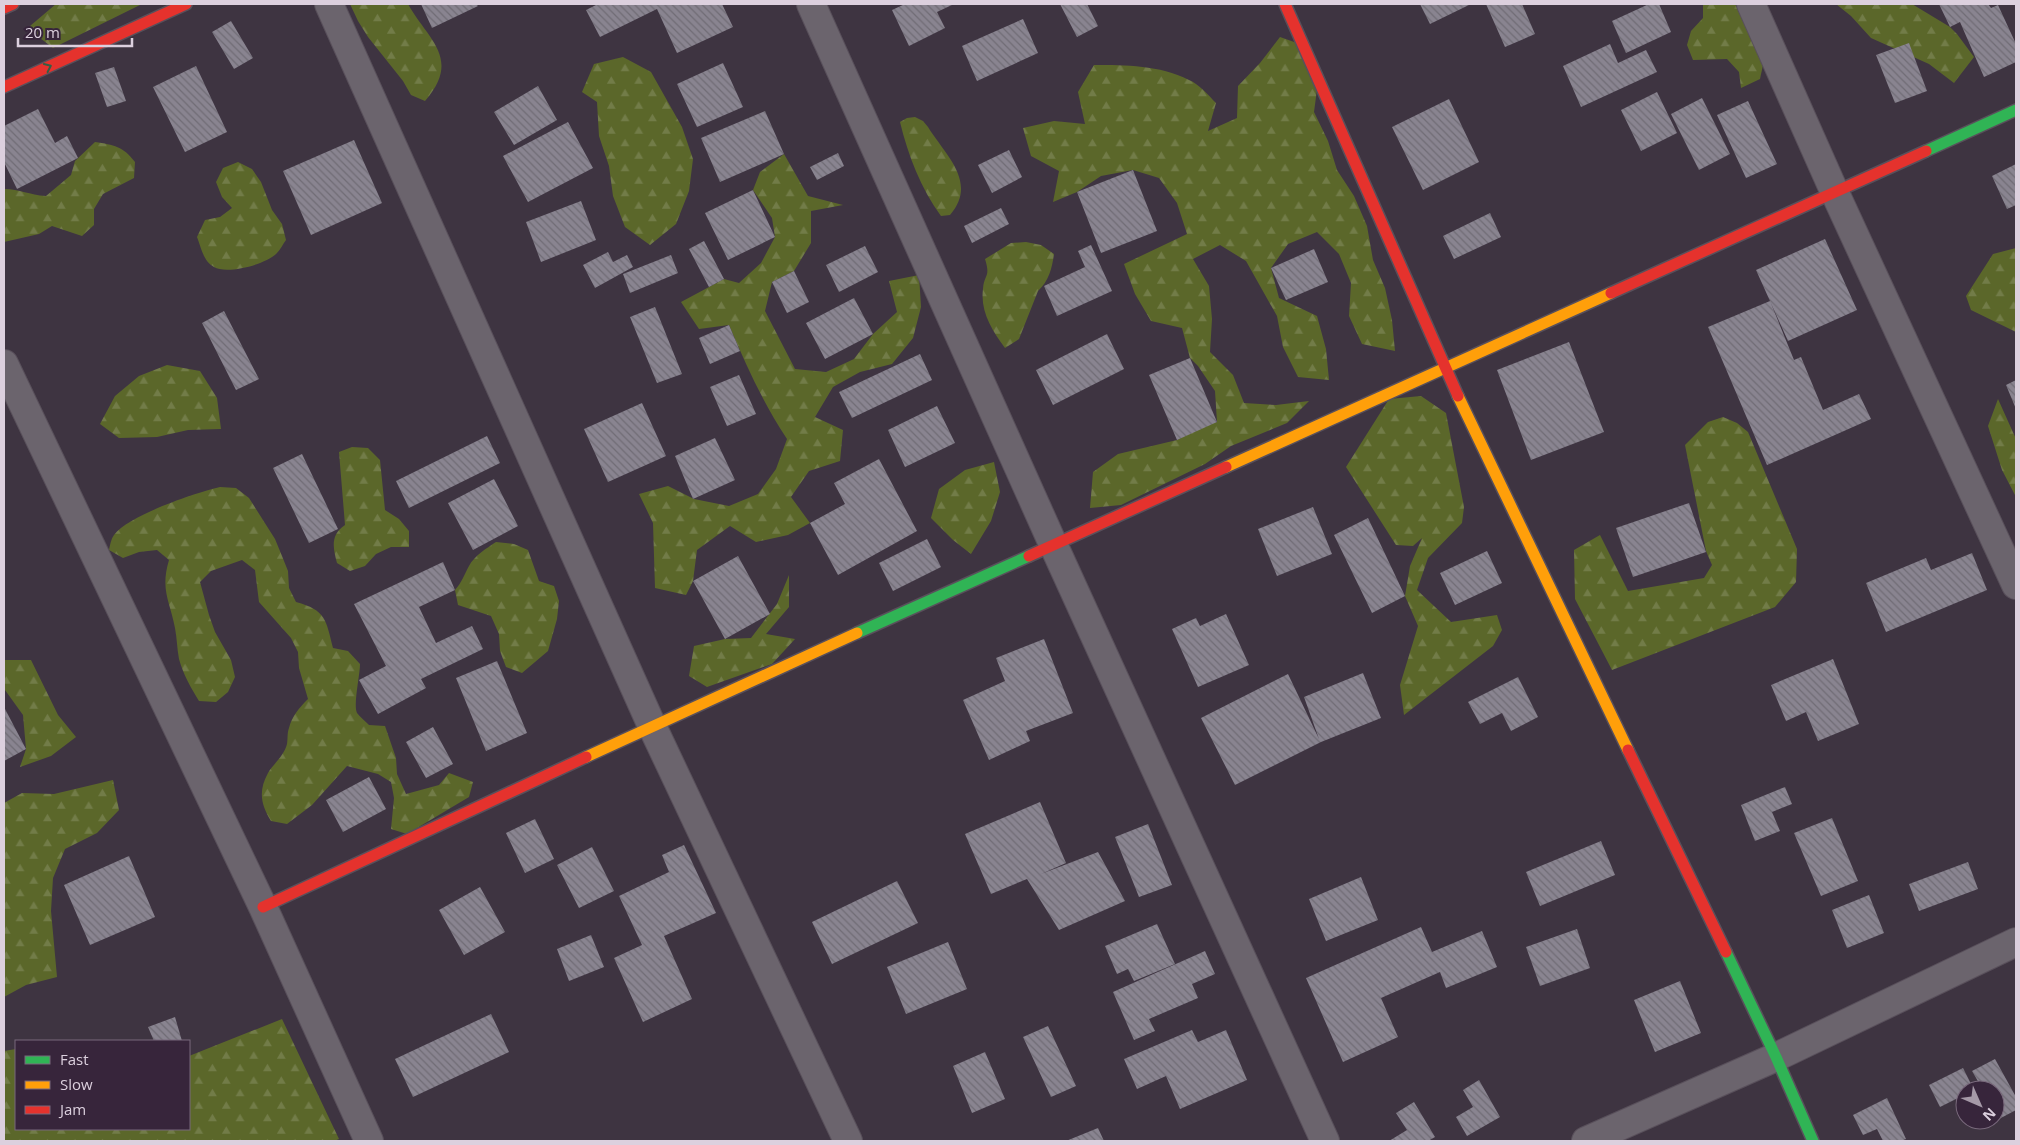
<svg xmlns="http://www.w3.org/2000/svg" width="2020" height="1145" font-family="'Open Sans',sans-serif">
<style>
.forest{fill:url(#forest-firs)}
.building{fill:url(#building-back-hatch)}
.lines{fill:none;stroke-linecap:round;stroke-linejoin:round}
.street-casing{stroke:#59505b;stroke-width:30}
.fast-casing{stroke:#59505b;stroke-width:14}
.slow-casing{stroke:#59505b;stroke-width:14}
.jam-casing{stroke:#59505b;stroke-width:14}
.street{stroke:#6b646d;stroke-width:28}
.fast{stroke:#30b455;stroke-width:11}
.slow{stroke:#ff9f0a;stroke-width:11}
.jam{stroke:#e5322d;stroke-width:11}
.oneway{stroke:#345e45}
</style>
<defs>
<pattern id="forest-firs" width="22" height="20" patternUnits="userSpaceOnUse" patternTransform="scale(1.25)"><rect width="22" height="20" fill="#5b672a"/><path d="M5 1l3.5 6h-7zM16 11l3.5 6h-7z" fill="#727c48"/></pattern>
<pattern id="building-back-hatch" width="6" height="6" patternUnits="userSpaceOnUse" patternTransform="scale(1.25)"><rect width="6" height="6" fill="#898490"/><path d="M-1 5l2 2M0 0l6 6M5-1l2 2" fill="none" stroke="#706c75"/></pattern>
</defs>
<rect width="100%" height="100%" fill="#3e3441"/>
<path class="forest" d="M56 4H142L53 48 40 38 30 26Z
M350 4H408C428 40 462 58 425 101L411 95 403 81 368 37 358 21Z
M1703 4H1735C1744 22 1759 38 1763 59 1764 65 1761 73 1760 79L1741 88 1739 72 1727 59 1693 60 1687 45 1691 31 1703 18Z
M1836 4H1912L1950 27 1957 34 1974 57 1954 83 1929 64 1871 38 1851 16Z
M1280 37 1311 48 1318 82 1314 112 1328 141 1337 170 1354 196 1367 226 1373 260 1385 288 1392 320 1395 351 1362 344 1349 316 1351 283 1339 254 1317 232 1288 244 1271 268 1279 298 1317 316 1326 349 1329 380 1298 377 1283 347 1277 316 1246 261 1220 245 1193 259 1209 286 1212 319 1210 352 1233 375 1244 403 1276 405 1309 401 1287 423 1231 446 1205 464 1121 505 1090 508 1093 472 1118 454 1177 440 1205 425 1217 422 1215 391 1198 366 1190 358 1182 328 1151 321 1135 294 1124 264 1187 234 1177 203 1159 178 1133 170 1101 176 1077 192 1053 202 1059 171 1031 156 1023 128 1054 121 1085 124 1078 92 1094 65C1126 65 1159 65 1189 80 1199 84 1208 95 1216 103L1208 131 1237 118 1238 86 1260 63Z
M623 57 651 72 682 127 693 159 689 191 676 224 650 245 625 227 613 196 609 166 599 136 597 102 582 92 594 64Z
M915 117 923 121 928 127C946 156 978 182 950 215L941 216C921 189 908 155 900 122L907 118Z
M95 142C114 145 123 146 135 162L134 178 103 194 94 209V225L82 236 52 226 39 234 4 242V189C20 189 29 195 46 196L71 175 75 161Z
M784 154 808 196 843 205 811 211V243L794 271 772 282 765 311 795 369 826 372 854 359 873 334 897 312 889 281 919 275 921 307 913 338 892 364 860 372 833 387 815 417 843 430 840 461 809 471 791 497 810 523 788 535 756 542 730 526 697 550 693 581 686 595 655 588 653 523 639 494 668 486 694 499 729 506 758 494 776 469 787 439C763 403 746 365 729 325L699 329 681 302 724 279 739 283 761 263 775 237 772 218 753 190 760 172Z
M238 162 252 169 261 182 272 210 282 224 286 240C283 244 280 250 277 253 267 264 227 275 214 267 203 261 201 247 197 237L205 220 220 217 232 208 222 197 216 182 223 168Z
M1026 242 1041 245 1054 254C1052 268 1049 281 1038 291L1019 339 1005 348C992 331 980 311 983 289 984 274 991 278 985 259L1011 243Z
M2016 248V332L1971 310 1966 296 1993 254Z
M167 365 200 371 217 398 221 429 188 430 157 437 119 438 100 424 115 396 139 376Z
M1421 396 1446 413 1464 507 1462 523 1428 558 1417 590 1451 622 1497 615 1502 630 1493 646 1404 715 1400 685 1418 626 1405 596 1410 566 1422 538 1413 546 1396 545 1346 467 1389 399Z
M1998 399 2016 439V497L2002 470 1988 426Z
M1723 417 1737 423 1748 432 1797 549 1796 582 1775 607 1612 670 1575 599 1574 550 1600 535 1628 591 1704 578 1712 565 1706 551 1685 445 1708 422Z
M352 447 368 448 380 460 385 510 399 519 409 531V547H391L376 554 365 566 350 571 337 563C333 548 330 535 345 525L339 452Z
M994 462 1000 492 991 521 971 554 953 540 931 518 939 489 965 470Z
M220 487 236 488 249 498 275 539 282 556 288 571 289 588 296 602C326 610 326 620 333 648L348 651 360 664C360 675 353 705 357 713 360 717 365 721 369 725L385 726 396 758 397 774 406 794 439 785 449 773 473 782 469 797 407 834 391 829 394 798 391 782 378 774 347 766 312 805 287 824 271 821C261 805 258 791 268 773 274 763 284 756 287 744 288 739 287 733 289 728 292 716 299 708 308 699L299 668 298 652 291 638 259 602 255 570 242 560 211 571 200 582 209 615 215 632 231 660 235 677 228 692 216 702 199 701C191 688 183 674 179 659 177 649 177 638 175 628 170 601 160 590 169 560L157 550 139 552 123 558 109 550C110 545 111 539 114 535 129 515 195 493 220 487Z
M496 542 514 544 528 550 539 581 554 586 559 601 557 619 548 651 522 673 506 667 500 651 499 634 491 616 458 605 455 590C462 582 464 575 469 566 474 556 487 548 496 542Z
M789 575V607L766 634 795 639 772 664 707 687 689 676 694 646 725 639 751 638 777 604Z
M4 660H31L58 715 76 737 51 756 20 767 26 749 23 715 5 690Z
M113 780 119 810 97 833 65 849 53 878 51 911 57 977 26 985 4 997V803L22 793 54 794Z
M282 1019 339 1139 334 1141H4V1051L16 1049V1129H189V1056Z"/>
<path class="building" d="M421 4H476L478 6 432 28Z
M598 4H722L733 27 677 53 657 9 600 37 586 10Z
M905 4H954L937 12 945 28 909 46 892 10Z
M1060 4H1087L1098 26 1077 37Z
M1420 4H1471L1430 24Z
M1486 4H1522L1535 34 1505 47Z
M1649 4H1659L1671 32 1626 53 1612 21Z
M1939 4H1988L1991 8 1998 5 2016 44V62L1984 77 1960 22 1950 27Z
M1023 19 1038 53 977 81 962 46Z
M231 21 253 58 234 69 212 32Z
M1909 43 1927 91 1895 103 1876 55Z
M1610 44 1618 63 1646 50 1657 72 1581 107 1563 66Z
M723 63 743 107 697 127 677 84Z
M196 66 227 132 185 152 153 87Z
M114 67 126 101 107 107 95 73Z
M538 86 557 120 514 145 494 112Z
M1657 92 1677 133 1641 151 1621 110Z
M1702 98 1730 154 1699 170 1671 114Z
M1449 99 1479 162 1423 190 1392 127Z
M1748 101 1777 164 1746 178 1717 115Z
M38 109 55 143 67 136 78 158 17 189 4 162V126Z
M765 111 784 154 720 182 701 138Z
M568 122 593 168 528 202 503 156Z
M354 140 382 203 311 235 283 171Z
M1009 150 1022 177 992 193 978 165Z
M838 153 844 166 817 180 810 167Z
M2016 164V205L2007 209 1992 176Z
M1133 170 1157 231 1101 253 1077 192Z
M753 190 775 237 728 260 705 213Z
M581 201 596 240 541 262 526 222Z
M1001 208 1009 224 972 243 964 226Z
M1490 213 1501 237 1454 259 1443 236Z
M1825 239 1857 310 1788 341 1756 270Z
M704 241 724 279 709 287 689 249Z
M1091 245 1112 291 1057 316 1044 286 1085 267 1078 251Z
M865 246 878 272 839 292 826 265Z
M1314 249 1328 282 1286 300 1271 268Z
M608 252 613 262 627 255 633 267 595 288 583 265Z
M671 255 678 273 630 293 623 274Z
M794 271 809 302 787 313 772 282Z
M854 298 873 334 825 359 806 323Z
M1770 301 1794 360 1801 357 1823 410 1859 394 1871 419 1767 465 1708 327Z
M655 307 682 374 657 383 630 317Z
M224 311 259 379 236 390 202 323Z
M729 325 740 351 710 364 699 338Z
M1107 334 1124 369 1053 405 1036 370Z
M1569 342 1604 432 1531 460 1497 370Z
M920 354 932 380 852 418 839 392Z
M1190 358 1217 422 1177 440 1149 375Z
M739 375 756 414 727 426 710 387Z
M2016 380V409L2006 385Z
M642 403 666 456 608 482 584 429Z
M937 406 955 443 905 467 888 430Z
M487 436 500 463 409 508 396 481Z
M715 438 735 480 693 499 675 456Z
M302 454 338 529 309 543 273 468Z
M879 459 917 531 838 575 810 523 845 504 834 483Z
M494 479 518 526 473 550 448 503Z
M1689 503 1706 552 1633 577 1616 528Z
M1313 507 1332 554 1277 576 1258 529Z
M1368 518 1405 596 1372 613 1334 535Z
M927 539 941 567 893 591 879 563Z
M1487 551 1502 583 1455 605 1440 573Z
M1972 553 1987 590 1886 632 1866 583 1926 558 1931 570Z
M738 556 770 614 725 639 693 581Z
M443 562 455 590 419 607 436 643 472 626 483 649 421 679 426 688 378 714 359 680 386 666 354 604Z
M1226 614 1249 665 1198 687 1172 629 1196 618 1200 626Z
M1044 639 1073 713 1026 731 1030 741 989 760 963 700 1005 681 996 658Z
M1833 659 1859 724 1818 741 1806 712 1786 721 1771 685Z
M497 661 527 733 486 751 456 678Z
M1363 673 1381 718 1321 742 1235 785 1201 718 1288 674 1319 739 1304 697Z
M1518 677 1538 717 1511 731 1502 713 1480 724 1468 702Z
M4 707 26 749 4 761Z
M433 727 453 764 426 778 406 742Z
M369 777 386 809 343 832 326 800Z
M1785 787 1792 804 1772 812 1780 831 1755 841 1741 805Z
M1040 802 1066 863 1041 874 1098 852 1125 901 1059 930 1027 879 991 894 965 834Z
M1832 818 1858 881 1821 896 1794 833Z
M535 819 554 859 525 873 506 833Z
M1148 824 1172 885 1139 897 1115 837Z
M1601 841 1615 875 1540 906 1526 872Z
M684 845 716 913 664 936 692 999 643 1022 614 958 642 945 619 896 669 872 662 855Z
M592 847 614 891 579 908 557 865Z
M129 856 155 917 90 945 64 885Z
M1968 862 1978 889 1919 911 1909 884Z
M1361 877 1378 920 1326 941 1309 899Z
M897 881 918 923 832 964 812 922Z
M480 887 505 932 464 955 439 910Z
M1869 895 1884 933 1847 948 1832 910Z
M1157 924 1175 964 1134 981 1128 969 1117 974 1105 946Z
M1421 927 1432 952 1482 931 1497 967 1446 988 1440 972 1381 998 1398 1037 1343 1062 1306 978Z
M1577 929 1590 968 1540 986 1526 947Z
M591 935 604 967 569 981 557 949Z
M948 942 967 989 906 1014 887 967Z
M1205 951 1215 974 1192 984 1198 998 1149 1019 1155 1031 1134 1040 1113 992Z
M1680 981 1701 1033 1655 1052 1634 1000Z
M491 1014 509 1052 413 1097 395 1059Z
M175 1017 182 1041H154L148 1027Z
M1048 1026 1076 1086 1051 1097 1023 1037Z
M1192 1030 1198 1042 1226 1030 1247 1080 1180 1109 1166 1076 1137 1089 1124 1059Z
M985 1052 1005 1099 972 1113 953 1066Z
M1995 1059 2016 1097V1110L1999 1119 1995 1112V1090H1983L1972 1071Z
M1963 1068 1974 1090H1965V1117L1956 1099 1940 1107 1929 1085Z
M1479 1080 1500 1117 1467 1136 1456 1117 1473 1107 1463 1090Z
M1887 1098 1906 1139 1901 1141H1883L1877 1129 1863 1135 1853 1115Z
M1414 1102 1435 1137 1428 1141H1389L1407 1130 1396 1113Z
M1098 1128 1104 1141H1066Z"/>
<g class="lines">
<g class="street-casing">
<path id="street" d="M329 4 652 726 848 1141
M811 4 1053 544 1325 1141
M1751 4 1835 193 2016 585
M4 364 263 907 369 1141
M1586 1141 1776 1057 2016 942"/>
</g>
<g class="fast-casing">
<path id="fast" d="M1926 151 2016 110
M857 633 1029 556
M1726 952 1776 1057 1813 1141"/>
</g>
<g class="slow-casing">
<path id="slow" d="M1458 396 1628 750
M1226 467 1611 293
M586 757 857 633"/>
</g>
<g class="jam-casing">
<path id="jam" d="M1285 4 1458 396
M4 8 13 4
M4 87 186 4
M1611 293 1926 151
M1029 556 1226 467
M1628 750 1726 952
M263 907 586 757"/>
</g>
<use href="#street" class="street"/>
<use href="#fast" class="fast"/>
<use href="#slow" class="slow"/>
<use href="#jam" class="jam"/>
</g>
<defs><path id="oneway-chevron" d="M-2-3.5L2.5 0L-2 3.5" fill="none" stroke-width="1.6" stroke-linecap="round" stroke-linejoin="round" transform="scale(1.25)"/></defs>
<use class="oneway" href="#oneway-chevron" transform="translate(48 67) rotate(-25)"/>
<rect width="2020" height="1145" fill="none" stroke="#dcd0de" stroke-width="10"/>
<rect x="15" y="1040" width="175" height="90" fill="#37253b" stroke="#79697c"/>
<rect x="25" y="1056" width="25" height="8" fill="#30b455" stroke="#79697c"/>
<text x="60" y="1065" font-size="15" fill="#dcd0de">Fast</text>
<rect x="25" y="1081" width="25" height="8" fill="#ff9f0a" stroke="#79697c"/>
<text x="60" y="1090" font-size="15" fill="#dcd0de">Slow</text>
<rect x="25" y="1106" width="25" height="8" fill="#e5322d" stroke="#79697c"/>
<text x="60" y="1115" font-size="15" fill="#dcd0de">Jam</text>
<g transform="translate(1980 1105) rotate(135)"><circle r="24" fill="#37253b" stroke="#79697c"/>
<path d="M0-4L9 19L0 12L-9 19Z" fill="#a599a7"/>
<text y="-8" font-size="14" font-weight="bold" text-anchor="middle" fill="#dcd0de">N</text>
</g>
<path d="M18 38v8h114v-8" fill="none" stroke="#dcd0de" stroke-width="2.5"/>
<text x="25" y="38" font-size="15" fill="#dcd0de" stroke="#37253b" stroke-width="4" paint-order="stroke">20 m</text>
</svg>
